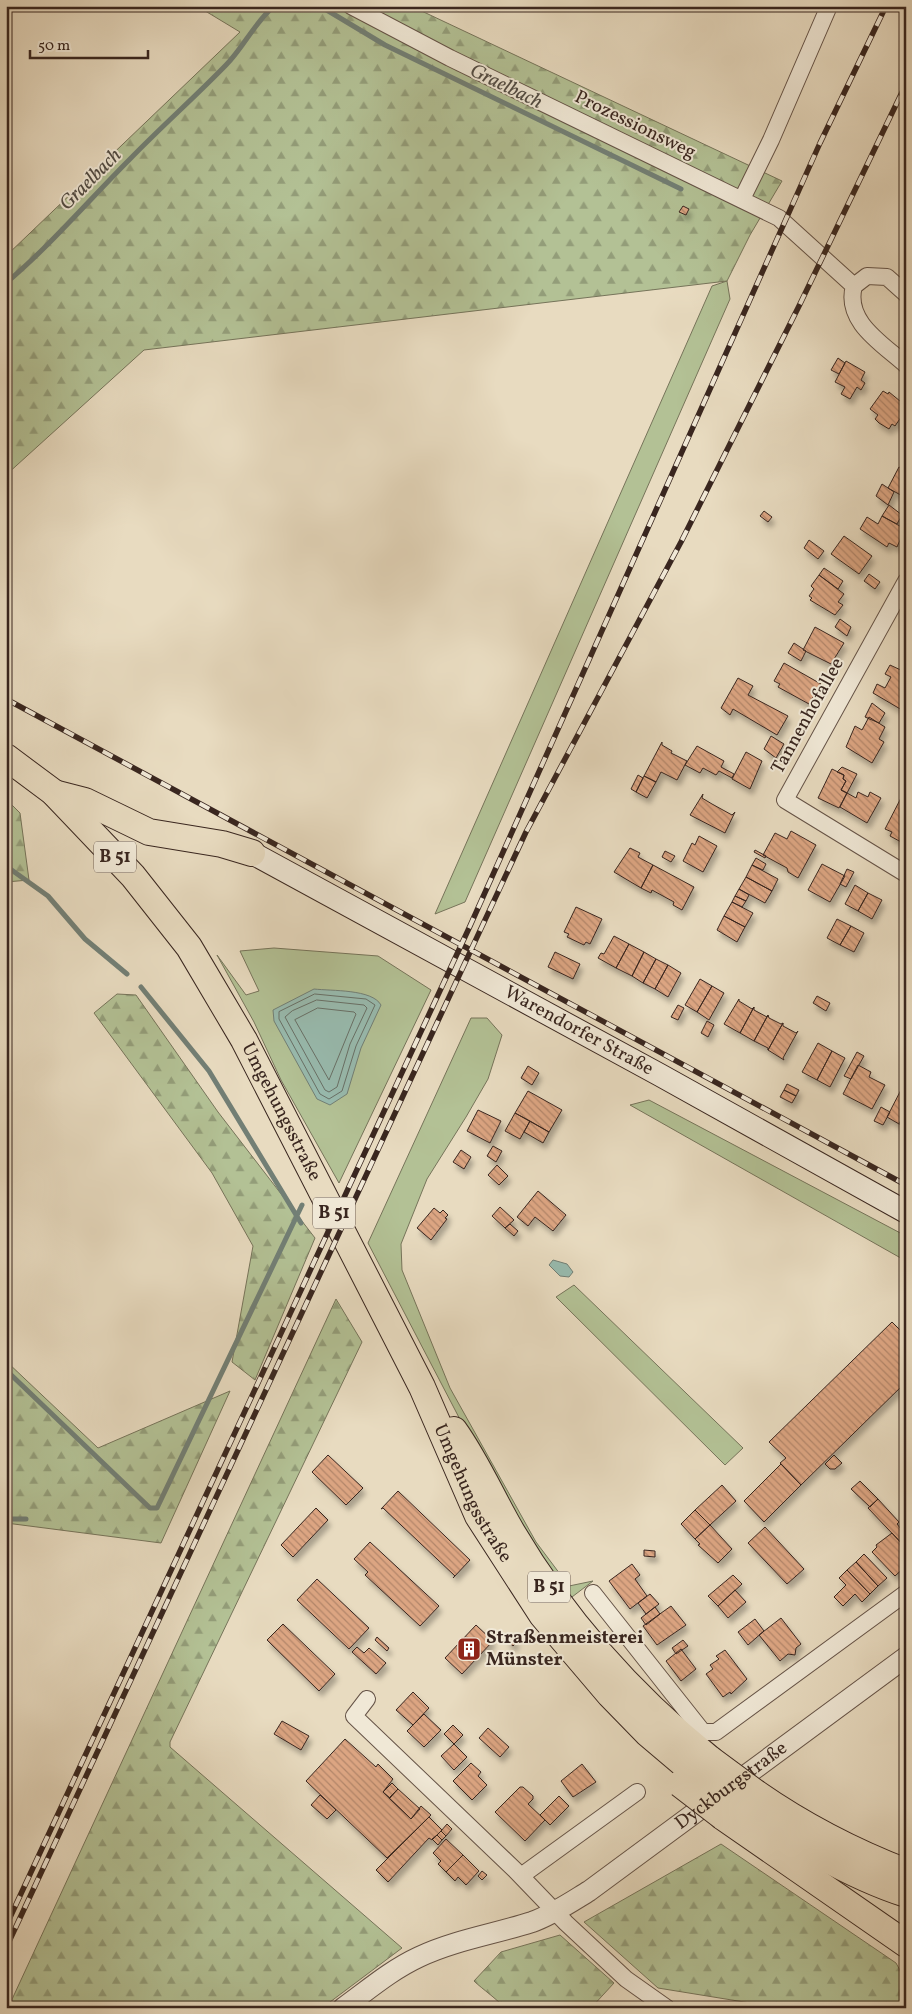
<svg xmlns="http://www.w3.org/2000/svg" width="912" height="2014" font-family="Vollkorn,serif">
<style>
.grass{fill:#b3c195;stroke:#76745a}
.forest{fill:url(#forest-firs);stroke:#76745a}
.water{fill:#98bbaf;stroke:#727f75}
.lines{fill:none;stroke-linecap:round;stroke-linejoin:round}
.shore{stroke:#687067;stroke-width:1}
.stream{stroke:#727f75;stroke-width:5}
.building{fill:url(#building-back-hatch);stroke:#39261f;filter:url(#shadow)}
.minor-casing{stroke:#655347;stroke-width:18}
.tertiary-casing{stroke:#655347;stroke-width:22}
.secondary-casing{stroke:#39261f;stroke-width:24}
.trunk-casing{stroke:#39261f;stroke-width:28}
.minor{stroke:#f0e8d6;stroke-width:16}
.tertiary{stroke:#f0e8d6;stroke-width:20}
.secondary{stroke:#f0e8d6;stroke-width:22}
.trunk{stroke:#e8dbc0;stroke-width:26}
.rail-casing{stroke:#39261f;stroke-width:5.5}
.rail{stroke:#f0e8d6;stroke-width:4;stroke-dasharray:11;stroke-linecap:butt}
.trunk-bridge-casing{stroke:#39261f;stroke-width:28;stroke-linecap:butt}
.trunk-bridge{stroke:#e8dbc0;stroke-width:26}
.labels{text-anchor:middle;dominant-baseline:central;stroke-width:4;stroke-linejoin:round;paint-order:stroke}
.shield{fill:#f0e8d6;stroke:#706056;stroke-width:1}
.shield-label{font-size:18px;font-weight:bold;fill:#39261f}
.street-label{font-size:19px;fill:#39261f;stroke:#f0e8d6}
.poi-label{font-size:19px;font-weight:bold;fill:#39261f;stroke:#f0e8d6;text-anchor:start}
.water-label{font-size:20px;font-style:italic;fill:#514b43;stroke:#f0e8d6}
</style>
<defs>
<pattern id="forest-firs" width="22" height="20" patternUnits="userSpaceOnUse" patternTransform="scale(1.25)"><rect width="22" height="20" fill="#b3c195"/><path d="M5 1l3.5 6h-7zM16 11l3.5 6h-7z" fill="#939d79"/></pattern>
<pattern id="building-back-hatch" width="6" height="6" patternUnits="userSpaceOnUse" patternTransform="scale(1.25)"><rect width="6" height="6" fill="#dca582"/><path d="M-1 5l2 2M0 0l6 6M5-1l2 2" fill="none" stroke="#b3866a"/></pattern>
<filter id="shadow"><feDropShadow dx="3" dy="5.5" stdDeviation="2.5" flood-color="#0004"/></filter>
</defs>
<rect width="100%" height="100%" fill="#e8dbc0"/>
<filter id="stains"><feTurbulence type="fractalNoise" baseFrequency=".004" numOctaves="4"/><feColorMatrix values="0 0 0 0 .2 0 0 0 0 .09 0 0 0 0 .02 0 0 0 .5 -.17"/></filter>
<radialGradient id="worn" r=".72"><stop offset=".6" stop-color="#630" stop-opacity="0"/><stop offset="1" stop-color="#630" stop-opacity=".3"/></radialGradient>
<path class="grass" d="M727 281 730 299 465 902 435 914 712 286Z
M274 948 378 956 431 990 339 1183 281 1080 254 1022 217 955 246 995 259 991 240 951Z
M471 1018H487L502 1035 488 1079 466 1117 427 1179 401 1244 402 1270 450 1388 536 1542 569 1586 593 1581 568 1600 526 1546 368 1243Z
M649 1100 906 1236V1261L630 1105Z
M574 1285 743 1448 725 1465 556 1297Z"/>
<path class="forest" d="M197 6H411L782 181 750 235 727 281 144 350 6 475V256L240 32Z
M6 799 20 813 29 880 6 882Z
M117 994 136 995 218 1112 315 1238 255 1380 232 1362 253 1246 212 1173 94 1013Z
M336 1299 362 1342 170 1742V1747L402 1948 322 2008H8Z
M6 1361 98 1448 230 1391 161 1543 6 1523Z
M721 1844 896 1963 906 1981V2008H781L658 1988 584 1922Z
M560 1935 614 1983 591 2008H504C501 2002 481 1988 474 1981L501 1952Z"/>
<path class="water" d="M314 989C332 991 372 989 381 1005L361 1048 347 1094 330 1105 317 1099 274 1021 273 1010Z
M553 1260 567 1264 573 1272 569 1277 560 1276 549 1265Z"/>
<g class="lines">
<path class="shore" d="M315 994 366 999 375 1005 356 1046 342 1091 329 1099 320 1094 279 1019V1012Z
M317 1000 364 1005 367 1008 350 1044 337 1087 329 1092 325 1090 285 1017 292 1011Z
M318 1008 354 1012 356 1014 329 1080 295 1020Z"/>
<path class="stream" d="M320 6 385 45 681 189
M6 283C51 245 89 200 130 159 161 127 195 97 226 65 243 48 255 22 274 6
M6 866 48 896 85 939 127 974
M141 987 209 1071 301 1223
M6 1370 150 1508H157L302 1205
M6 1519H26"/>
</g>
<path class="building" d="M683 206 689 209 686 215 679 212Z
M838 358 845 363 839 374 831 370Z
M846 361 865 372 861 380 865 383 861 390 857 387 850 399 841 394 845 387 835 382Z
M883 391 888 394 889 392 906 406V410L895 426 892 424 889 429 879 423 875 419 878 415 870 409Z
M899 467 906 470V498L888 488Z
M882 484 894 492 888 505 876 496Z
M889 505 902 515 897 524 882 516Z
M764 511 772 517 768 522 760 516Z
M882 516 905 529 897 547 889 543 887 547 860 529 867 517 878 524Z
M844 536 872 556 859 574 831 554Z
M809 540 824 551 818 559 804 548Z
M824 568 843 581 838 589 819 575Z
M869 574 880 582 875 589 864 581Z
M819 575 844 594 838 602 843 605 835 615 810 600 812 598 809 596 814 589 811 586Z
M840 619 851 627 847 636 835 627Z
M815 627 844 643 831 664 803 650Z
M794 643 806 651 801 661 788 653Z
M784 663 821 684 809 704 778 687 780 684 774 681Z
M890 665 905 672 906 704 902 710 873 693 877 684 885 688 891 677 885 674Z
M738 678 753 686 748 695 788 716 777 735 733 709 730 715 721 708Z
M872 703 885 713 879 723 865 717Z
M869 717 885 727 879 739 884 742 872 763 846 747 855 726 862 730Z
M771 736 784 744 776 758 764 749Z
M662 742V745L672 751 671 753 687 761 677 780 661 772 656 782 644 776Z
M697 746 724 761 721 767 734 774 732 778 719 771 716 775 703 768 700 773 685 765Z
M746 752 762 761 750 789 732 779Z
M842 767 857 774 847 793 841 790 846 781 843 779 844 775 837 772Z
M832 769 844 775 843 779 846 781 841 790 847 793 839 808 818 798Z
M638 775 643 778 636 792 631 789Z
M644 776 656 782 647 798 636 792Z
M858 792 868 797 870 792 881 798 867 823 840 807 847 793 856 798Z
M703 794 702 798 712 804 732 815 735 812 725 833 690 815Z
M902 796 906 798V838L903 843 890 836 892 832 885 829Z
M791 831 816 845 798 878 788 872 787 868 763 855 775 833 787 839Z
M699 836 717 846 703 872 683 861 692 843 695 845Z
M630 848 640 853 638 857 653 865 641 888 614 872Z
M755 850 766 856 765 858 754 852Z
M665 851 675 856 671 862 662 857Z
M756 858 766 864 763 870 752 865Z
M822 864 845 876 830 902 808 890Z
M653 865 694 887 682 910 673 905 674 902 652 890 651 893 641 888Z
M752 865 778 879 772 891 746 877Z
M847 869 854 872 846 887 840 884Z
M746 877 772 891 765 903 739 889Z
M855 885 868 893 858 911 845 904Z
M739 889 749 895 746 901 735 896Z
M868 893 882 900 872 919 858 911Z
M735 896 746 901 742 907 732 902Z
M732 902 753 913 745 927 724 916Z
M576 907 602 919 590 944 586 942 584 945 567 937 569 934 564 932Z
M724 916 745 927 737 942 717 930Z
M837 919 851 926 840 945 827 938Z
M851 926 864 933 854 952 840 945Z
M614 936 629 944 616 968 598 958 601 953 604 954Z
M629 944 644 952 632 976 616 968Z
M555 952 580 964 573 979 548 967Z
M644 952 656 959 643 983 632 976Z
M656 959 668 965 655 989 643 983Z
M668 965 681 973 668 997 655 989Z
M700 979 712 986 697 1012 685 1005Z
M712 986 724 993 709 1020 697 1012Z
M817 996 830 1003 826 1011 813 1003Z
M739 999V1001L752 1009 754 1007 740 1033 724 1024Z
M678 1005 684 1008 678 1020 671 1017Z
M754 1007V1010L767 1017 768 1015 754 1041 740 1033Z
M768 1015 769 1018 781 1024 783 1023 768 1050V1048L754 1041Z
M707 1021 714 1025 708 1037 701 1033Z
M783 1023V1026L796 1033 798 1031 783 1058 784 1060 768 1050Z
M818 1043 832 1051 817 1080 802 1072Z
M832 1051 845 1058 830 1087 817 1080Z
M857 1052 864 1056 851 1079 844 1076Z
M858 1065 871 1072 869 1077 885 1085 872 1109 843 1094Z
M528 1066 539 1073 532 1085 521 1078Z
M787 1084 799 1090 796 1096 784 1090Z
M903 1086 906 1088V1111L899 1124 887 1117Z
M784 1090 796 1096 792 1103 780 1097Z
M528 1091 562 1110 549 1132 515 1113Z
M881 1107 890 1112 883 1125 874 1121Z
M478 1110 501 1121 490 1143 467 1131Z
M906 1111V1127L899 1124Z
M515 1113 530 1121 520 1139 505 1131Z
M530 1121 549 1132 543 1143 524 1132Z
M493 1146 502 1151 496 1162 487 1156Z
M461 1150 471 1157 464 1169 453 1162Z
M497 1165 508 1176 499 1185 488 1175Z
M538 1191 566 1215 553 1231 535 1217 528 1226 517 1217Z
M500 1207 514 1220 505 1228 492 1216Z
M434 1208 440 1213 443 1210 448 1215 445 1218 447 1219 431 1240 417 1228Z
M510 1224 518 1231 514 1236 505 1228Z
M892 1322 906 1336V1382L801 1485 780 1463 786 1458 769 1442Z
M328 1455 363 1488 346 1505 312 1472Z
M834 1455 842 1463 835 1469H830L825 1464Z
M781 1464 801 1485 764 1522 744 1501Z
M860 1481 878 1499 870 1507 851 1489Z
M722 1485 736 1501 710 1525 695 1510Z
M398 1491 470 1560 453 1578 455 1576 383 1508 381 1509Z
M878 1499 899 1522 897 1524 901 1529H906V1548L868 1508Z
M316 1508 328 1520 293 1557 281 1545Z
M695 1510 710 1525 695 1539 681 1524Z
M710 1525 732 1549 718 1563 698 1545 700 1544 695 1539Z
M765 1527 804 1569 787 1584 748 1543Z
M892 1533 906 1548V1566L895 1576 872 1552 877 1547 876 1545Z
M370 1542 439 1606 420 1626 365 1575 368 1572 354 1559Z
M644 1550 655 1551V1557L644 1556Z
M864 1554 887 1578 878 1586 856 1562Z
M856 1562 878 1586 870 1594 847 1570Z
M632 1564 640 1575 635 1579 647 1596 630 1609 609 1581Z
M847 1570 870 1594 862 1602 855 1594 843 1606 834 1597 846 1585 839 1578Z
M733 1575 742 1584 718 1606 708 1596Z
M317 1579 369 1628 349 1649 297 1600Z
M735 1590 746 1602 728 1618 718 1606Z
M650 1594 659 1604 646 1614 638 1603Z
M671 1606 686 1625 657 1645 643 1626Z
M655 1607 660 1614 646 1625 641 1618Z
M781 1618 801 1644 796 1648 795 1655 788 1654 780 1661 759 1635Z
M755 1619 764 1631 748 1645 738 1632Z
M283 1624 335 1674 319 1691 267 1640Z
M476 1625 493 1641 462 1674 445 1658Z
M510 1636 517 1642 513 1646 506 1640Z
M377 1637 389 1648 387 1651 375 1640Z
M683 1640 688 1646 676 1654 672 1648Z
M357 1647 364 1653 369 1648 386 1663 376 1674 352 1652Z
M681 1649 696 1669 681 1681 666 1661Z
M725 1650 747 1679 731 1694 730 1692 723 1697 706 1674 713 1669 710 1665 719 1659 716 1656Z
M413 1692 429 1708 413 1725 396 1710Z
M424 1714 441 1730 424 1747 407 1731Z
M282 1721 309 1736 301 1750 274 1734Z
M453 1725 463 1735 454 1744 444 1734Z
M488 1728 509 1747 500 1757 479 1738Z
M345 1739 376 1767 378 1764 393 1779 383 1792 411 1819 421 1806 431 1815 387 1858 306 1781Z
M454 1744 467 1757 454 1770 441 1756Z
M471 1763 481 1772 478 1776 487 1785 472 1800 453 1781Z
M582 1764 596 1782 573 1797 561 1781Z
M392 1783 398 1789 390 1798 383 1792Z
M520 1787H523L533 1796V1799L528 1804 545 1820 525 1841 495 1812Z
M398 1789 420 1809 411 1819 389 1798Z
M320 1795 336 1810 327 1819 311 1805Z
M559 1796 569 1806 550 1825 540 1815Z
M429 1817 442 1830 432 1840 429 1838 388 1882 376 1870Z
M447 1824 452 1829 446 1836 441 1831Z
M441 1831 446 1836 442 1840 437 1835Z
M437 1835 442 1840 438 1845 432 1839Z
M446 1839 463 1855 446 1872 438 1864 441 1861 433 1853Z
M463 1855 479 1871 466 1885 458 1877 455 1881 446 1872Z
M482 1871 487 1875 482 1880 478 1876Z"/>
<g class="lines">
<g class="minor-casing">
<path id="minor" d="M351 6 450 58 779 218 854 286
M742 199 771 140 829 6
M906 294 887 277 867 276 854 286C844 322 883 344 906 365
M906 581 785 800 906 874
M593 1593 703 1732H716L906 1593
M367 1699 354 1716 515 1870 566 1923 626 1979 667 2008
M521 1876 637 1792"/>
</g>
<g class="tertiary-casing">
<g id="tertiary">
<path id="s1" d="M343 2008C368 1990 391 1970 419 1957 455 1940 495 1934 532 1922 552 1915 571 1902 589 1891L906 1657"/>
</g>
</g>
<g class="secondary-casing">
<g id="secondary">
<path id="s2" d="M252 853 660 1075 906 1212"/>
</g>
</g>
<g class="trunk-casing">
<g id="trunk">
<path id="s3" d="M6 757 53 792 74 814 133 876 189 947 244 1040 422 1387 478 1516 542 1615 610 1695 647 1733 693 1772"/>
<path d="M54 793 85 801 149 832 222 844 252 853"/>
<path d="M454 1430C477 1462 492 1498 512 1532 564 1620 631 1695 710 1759"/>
<path d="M756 1793C802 1825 854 1852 906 1872"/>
<path d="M740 1806C792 1840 847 1875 906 1894"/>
<path d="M723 1817 906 1944"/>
</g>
</g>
<use href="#minor" class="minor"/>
<use href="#tertiary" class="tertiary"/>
<use href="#secondary" class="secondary"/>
<use href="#trunk" class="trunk"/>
<g class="rail-casing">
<path id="rail" d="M6 699 906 1185
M6 1926 470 926 820 143 886 6
M6 1948 526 832 681 542 799 306 906 84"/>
</g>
<use href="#rail" class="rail"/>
<g class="trunk-bridge-casing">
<path id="trunk-bridge" d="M710 1759 756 1793
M693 1772 740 1806
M680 1784 723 1817"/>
</g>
<use href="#trunk-bridge" class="trunk-bridge"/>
</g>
<defs>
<g id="building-square" transform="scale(1.25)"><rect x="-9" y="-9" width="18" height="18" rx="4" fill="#8f2418" stroke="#f0e8d6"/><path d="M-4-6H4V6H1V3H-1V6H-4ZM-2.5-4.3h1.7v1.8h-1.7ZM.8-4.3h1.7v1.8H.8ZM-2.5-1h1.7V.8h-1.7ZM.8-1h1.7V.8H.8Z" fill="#fff"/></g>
</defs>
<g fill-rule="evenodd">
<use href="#building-square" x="469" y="1649"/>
</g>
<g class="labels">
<g class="shield">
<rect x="94" y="841.5" width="42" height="31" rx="4"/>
<rect x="313" y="1197.5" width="42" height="31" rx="4"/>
<rect x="528" y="1571.5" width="42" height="31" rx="4"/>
</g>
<g class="shield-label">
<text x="115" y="857">B 51</text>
<text x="334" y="1213">B 51</text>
<text x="549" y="1587">B 51</text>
</g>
<g class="street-label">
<text transform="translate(635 125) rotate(26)">Prozessionsweg</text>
<text transform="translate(808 716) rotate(-61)">Tannenhofallee</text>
<text stroke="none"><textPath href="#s2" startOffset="372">Warendorfer Straße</textPath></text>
<text stroke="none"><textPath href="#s3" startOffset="454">Umgehungsstraße</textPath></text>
<text stroke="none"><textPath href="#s3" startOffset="881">Umgehungsstraße</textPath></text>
<text stroke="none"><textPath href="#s1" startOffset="452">Dyckburgstraße</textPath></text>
</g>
<g class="poi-label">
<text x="486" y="1638">Straßenmeisterei<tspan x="486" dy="22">Münster</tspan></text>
</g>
<g class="water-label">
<text transform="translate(506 87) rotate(26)">Graelbach</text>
<text transform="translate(91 180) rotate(-45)">Graelbach</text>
</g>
</g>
<rect width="912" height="2014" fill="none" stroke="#e8dbc0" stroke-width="25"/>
<rect x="8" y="8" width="897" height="1999" fill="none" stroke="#39261f" stroke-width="2.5"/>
<rect x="12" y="12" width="887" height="1989" fill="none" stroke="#39261f"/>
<path d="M30 50v8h118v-8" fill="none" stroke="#39261f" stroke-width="2.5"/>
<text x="38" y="50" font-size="15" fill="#39261f" stroke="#f0e8d6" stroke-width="4" paint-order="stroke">50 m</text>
<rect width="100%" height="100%" filter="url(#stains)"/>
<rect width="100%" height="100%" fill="url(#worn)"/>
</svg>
